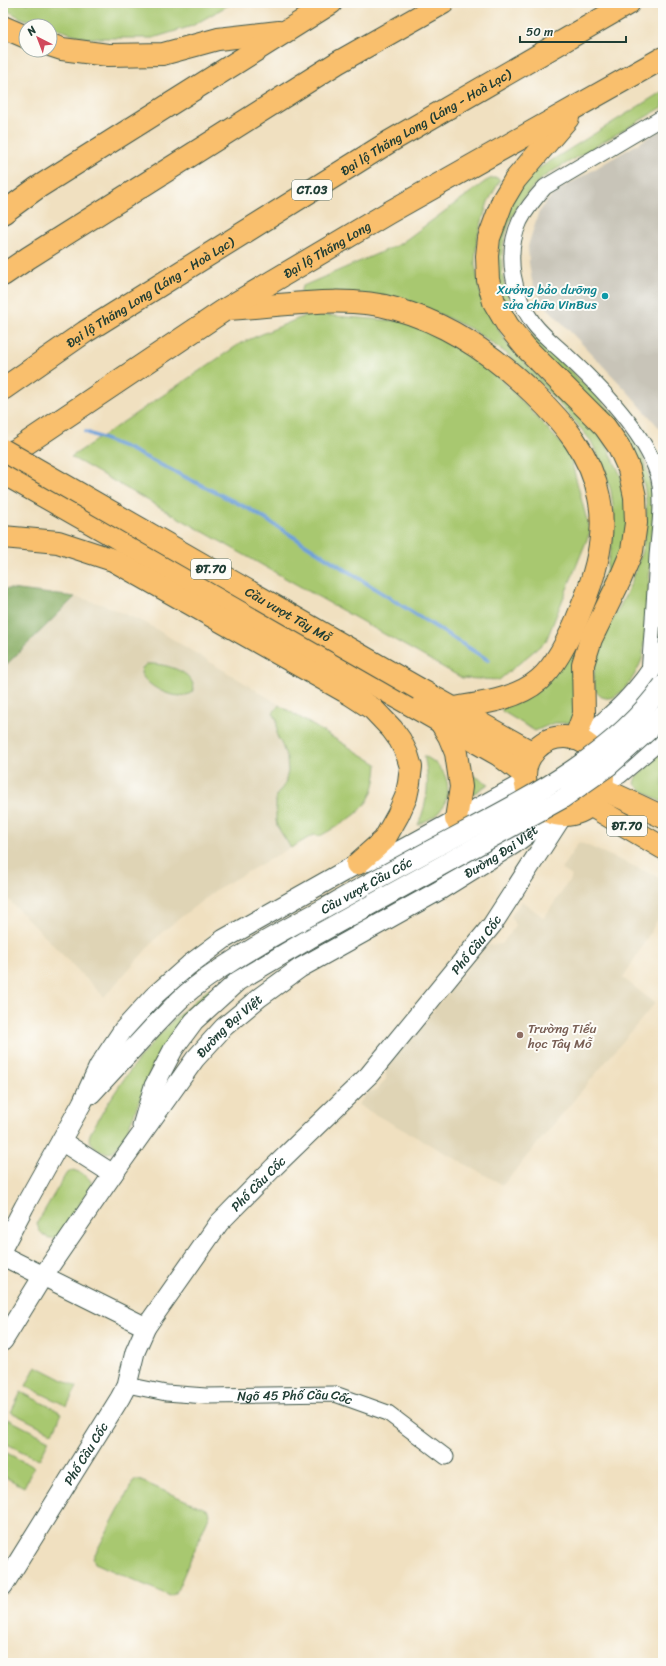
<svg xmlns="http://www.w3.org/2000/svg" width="666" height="1666" font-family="Sriracha,sans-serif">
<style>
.built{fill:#dfd4b5}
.industrial{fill:#c8c4b8}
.green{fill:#a8c870;stroke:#648252}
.forest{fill:#86ac62;stroke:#52744b}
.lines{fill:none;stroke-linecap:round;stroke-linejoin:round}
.stream{stroke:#6ea0d9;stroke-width:4}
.minor-casing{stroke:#3e5549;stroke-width:17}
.tertiary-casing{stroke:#3e5549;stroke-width:21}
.primary-casing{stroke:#3e5549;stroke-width:24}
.motorway-casing{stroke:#3e5549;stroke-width:24}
.minor{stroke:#fff;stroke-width:15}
.tertiary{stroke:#fff;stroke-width:19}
.primary{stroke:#f9bf6d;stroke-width:22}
.motorway{stroke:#f9bf6d;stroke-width:22}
.tertiary-bridge-casing{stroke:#3e5549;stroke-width:21;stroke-linecap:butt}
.primary-bridge-casing{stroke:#3e5549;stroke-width:24;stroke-linecap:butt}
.tertiary-bridge{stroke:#fff;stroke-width:19}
.primary-bridge{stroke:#f9bf6d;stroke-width:22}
.culture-dot{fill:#0f9aa8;stroke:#fdfcf7;stroke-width:1.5}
.education-dot{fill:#8d6e63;stroke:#fdfcf7;stroke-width:1.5}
.labels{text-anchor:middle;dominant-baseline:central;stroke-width:4;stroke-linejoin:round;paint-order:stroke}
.shield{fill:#fdfcf7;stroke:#62766e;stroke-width:1}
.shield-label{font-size:12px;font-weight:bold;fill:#1f3d34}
.street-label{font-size:13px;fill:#1f3d34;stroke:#fdfcf7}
.culture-label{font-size:13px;fill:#0d838f;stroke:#fdfcf7;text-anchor:end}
.education-label{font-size:13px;fill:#785e54;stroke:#fdfcf7;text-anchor:start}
</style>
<rect width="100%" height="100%" fill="#fdfcf7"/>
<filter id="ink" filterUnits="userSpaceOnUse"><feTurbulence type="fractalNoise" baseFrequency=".025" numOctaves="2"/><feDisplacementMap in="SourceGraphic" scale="8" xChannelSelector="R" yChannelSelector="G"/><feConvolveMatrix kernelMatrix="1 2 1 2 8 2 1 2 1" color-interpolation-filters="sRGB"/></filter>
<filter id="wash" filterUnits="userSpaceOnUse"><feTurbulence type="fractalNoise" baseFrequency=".012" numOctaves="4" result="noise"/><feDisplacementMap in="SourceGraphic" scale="16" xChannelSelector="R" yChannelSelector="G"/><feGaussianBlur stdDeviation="0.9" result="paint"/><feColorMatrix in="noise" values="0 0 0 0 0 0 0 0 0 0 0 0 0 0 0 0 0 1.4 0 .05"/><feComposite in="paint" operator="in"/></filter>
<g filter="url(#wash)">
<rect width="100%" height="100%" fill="#f0e0c0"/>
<path class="built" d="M3 589H11L81 598 104 605 146 623 377 764 376 780 369 800 356 815 320 836 313 835 217 889 161 933 104 997 3 894Z
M579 842 663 879V911L623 978 655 1003 503 1185 358 1105 368 1092 377 1090 386 1079 385 1068 488 945 502 944 515 926 511 916 522 901 544 918 572 876 561 869Z"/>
<path class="industrial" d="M663 129V432L627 391 542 302 532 281 529 263 528 246 538 214 546 202 557 191Z"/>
<path class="green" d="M3 3H232L192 26 153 38H86L21 18 3 8Z
M663 91V107L548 174C505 206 489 260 513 309 518 319 526 327 533 336 565 367 608 402 633 439 649 463 653 493 654 520L643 656C639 670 620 705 602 697 594 693 594 684 594 676 594 651 607 630 619 608 640 569 653 526 643 480 642 473 638 465 635 458L529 342 496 288 499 223 528 175Z
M492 178H497L500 180 488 202 477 238 475 264 480 292 500 332 510 348 545 383 575 410 605 442 621 476 629 522 574 720 569 723H554L535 731 502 711V709L592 607 606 571 613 539 614 514 611 491 604 468 591 441 574 420 542 385 506 353 471 329 435 312 301 293V289L303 286 400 244 486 181Z
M309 314 411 322 492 369 569 452 590 532 546 641 499 680 462 678 71 457 241 343Z
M147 664C162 663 194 670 194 690 182 705 147 688 141 673L142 668Z
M279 705 377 764C375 809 355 816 320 836L313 835 291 848 277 826 276 820V796L285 784 288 771 287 759 282 745 277 736V720L273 713Z
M663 751V803L640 789 635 784 637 776Z
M424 756C447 766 456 791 439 812 434 818 425 821 418 825 428 801 430 781 424 756Z
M471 774 489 784 471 795 470 793Z
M209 989 211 991C189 1012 168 1035 154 1063 144 1083 129 1139 113 1151 105 1157 91 1146 89 1138L90 1134C120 1079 159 1027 209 989Z
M73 1170C80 1172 91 1177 92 1185L59 1236C52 1241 44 1237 39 1230L37 1223 66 1174Z
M36 1366 77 1387 67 1406 26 1386Z
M21 1392 62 1413 53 1433 11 1412Z
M8 1419 49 1440 39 1460 3 1442V1428Z
M3 1451 34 1467 24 1487 3 1476Z
M134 1480H139L208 1510 210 1514 176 1593 170 1596 95 1563 93 1558Z"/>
<path class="forest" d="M3 589H11L75 597 3 668Z"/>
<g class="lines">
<path class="stream" d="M86 432 127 448 251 510 488 660"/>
</g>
</g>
<g filter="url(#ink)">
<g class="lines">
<g class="minor-casing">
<g id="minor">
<path d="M649 673C652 634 655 595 657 556 659 532 665 494 657 472 643 431 600 387 569 358 558 347 544 337 534 324 513 296 504 255 520 221 526 209 535 198 545 187L663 117"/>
<path id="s1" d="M127 1385 166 1393 206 1396 335 1394 388 1413 446 1457"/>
</g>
</g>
<g class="tertiary-casing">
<g id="tertiary">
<path d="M583 742C596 727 612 716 625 702 640 687 652 670 663 652"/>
<path d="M603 780 619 774 663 737"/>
<path d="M91 1094 154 1026"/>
<path d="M142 1126 154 1086 174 1048"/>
<path d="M61 1141 113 1174"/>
<path d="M3 1247 24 1207 82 1103 99 1066 123 1030 154 996 189 965 224 939 357 864 388 857 525 782"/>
<path d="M3 1256 146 1327"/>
<path id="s2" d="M3 1341 43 1276 113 1174 195 1059 224 1027 260 997 300 968 440 890 514 844 554 814"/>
<path id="s3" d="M3 1586 120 1398 127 1385 135 1352 146 1327 219 1223 274 1167 369 1075 492 925 563 815"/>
</g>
</g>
<g class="primary-casing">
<g id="primary">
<path d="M3 27 26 37"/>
<path d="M50 45 62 49 108 55 163 54 218 39 279 32"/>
<path d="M568 118 515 180 503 200 489 238 487 256 488 280 494 302 508 326 526 348 605 427 619 447 629 469 635 497 636 523 632 551 619 582 591 639 583 664 584 714 575 739"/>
<path d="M3 213 37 188 331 3"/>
<path d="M229 309C281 306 347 294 396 309 450 324 495 356 534 394 564 423 591 455 599 497 607 533 595 576 581 609 572 632 558 664 539 680 517 699 483 703 455 708"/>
<path id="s4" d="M3 459 226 309 388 213 663 58"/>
<path d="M3 473 499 755 525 775"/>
<path d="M3 537 58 542 113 560 350 694 373 709 392 729 400 740 407 754 411 767 409 783 406 797 398 815 384 840 357 864"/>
<path d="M419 689 533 753"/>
<path d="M440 721 449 736 456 753 461 787 456 819"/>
<circle cx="564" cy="776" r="39"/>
<path d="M601 788 663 817"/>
<path d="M590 805 663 848"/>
</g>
</g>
<g class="motorway-casing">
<g id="motorway">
<path d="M3 275 28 258 337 63 443 3"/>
<path id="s5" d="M3 389 85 332 389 142 629 3"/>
</g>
</g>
<use href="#minor" class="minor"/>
<use href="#tertiary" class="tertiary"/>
<use href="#primary" class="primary"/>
<use href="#motorway" class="motorway"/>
<g class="tertiary-bridge-casing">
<g id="tertiary-bridge">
<path id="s6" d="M154 1026C166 1014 178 1000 192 989 235 956 284 930 332 904 376 879 421 855 466 831 536 794 616 752 663 685"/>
<path d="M174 1048 194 1021 238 981 309 939 562 799 609 766 647 732 663 715"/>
</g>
</g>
<g class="primary-bridge-casing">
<g id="primary-bridge">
<path id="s7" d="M3 450 419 689"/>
</g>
</g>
<use href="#tertiary-bridge" class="tertiary-bridge"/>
<use href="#primary-bridge" class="primary-bridge"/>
</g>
</g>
<circle class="culture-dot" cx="605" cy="296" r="4"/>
<circle class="education-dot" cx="520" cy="1035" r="4"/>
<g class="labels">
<g class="shield">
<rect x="292" y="180" width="40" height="20" rx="3"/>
<rect x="191" y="559" width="40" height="20" rx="3"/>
<rect x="607" y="816" width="40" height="20" rx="3"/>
</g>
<g class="shield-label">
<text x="312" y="190">CT.03</text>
<text x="211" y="569">ĐT.70</text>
<text x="627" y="826">ĐT.70</text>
</g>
<g class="street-label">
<text stroke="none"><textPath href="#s5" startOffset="500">Đại lộ Thăng Long (Láng - Hoà Lạc)</textPath></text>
<text stroke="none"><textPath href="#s4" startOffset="386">Đại lộ Thăng Long</textPath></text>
<text stroke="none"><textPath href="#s5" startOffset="176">Đại lộ Thăng Long (Láng - Hoà Lạc)</textPath></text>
<text stroke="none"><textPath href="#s7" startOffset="329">Cầu vượt Tây Mỗ</textPath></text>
<text stroke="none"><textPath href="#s2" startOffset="713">Đường Đại Việt</textPath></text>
<text stroke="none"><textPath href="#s6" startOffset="256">Cầu vượt Cầu Cốc</textPath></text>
<text stroke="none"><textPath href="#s3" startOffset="804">Phố Cầu Cốc</textPath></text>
<text stroke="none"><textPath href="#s2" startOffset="389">Đường Đại Việt</textPath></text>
<text stroke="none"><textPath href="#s3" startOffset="480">Phố Cầu Cốc</textPath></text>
<text stroke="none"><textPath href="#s1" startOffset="169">Ngõ 45 Phố Cầu Cốc</textPath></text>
<text stroke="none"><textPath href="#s3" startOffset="156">Phố Cầu Cốc</textPath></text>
</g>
<g class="culture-label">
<text x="597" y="289">Xưởng bảo dưỡng<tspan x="597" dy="15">sửa chữa VinBus</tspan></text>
</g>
<g class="education-label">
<text x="528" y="1028">Trường Tiểu<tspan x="528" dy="15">học Tây Mỗ</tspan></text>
</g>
</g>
<rect width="666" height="1666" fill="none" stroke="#fdfcf7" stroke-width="16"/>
<g transform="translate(38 38) rotate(318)"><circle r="19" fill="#fdfcf7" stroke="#a4b0a9"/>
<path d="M0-3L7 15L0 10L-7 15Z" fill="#d1495b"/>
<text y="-6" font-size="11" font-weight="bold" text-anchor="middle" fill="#1f3d34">N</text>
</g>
<path d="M520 36v6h106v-6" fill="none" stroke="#1f3d34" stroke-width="2"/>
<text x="526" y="36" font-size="12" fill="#1f3d34" stroke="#fdfcf7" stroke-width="3" paint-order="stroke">50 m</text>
</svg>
